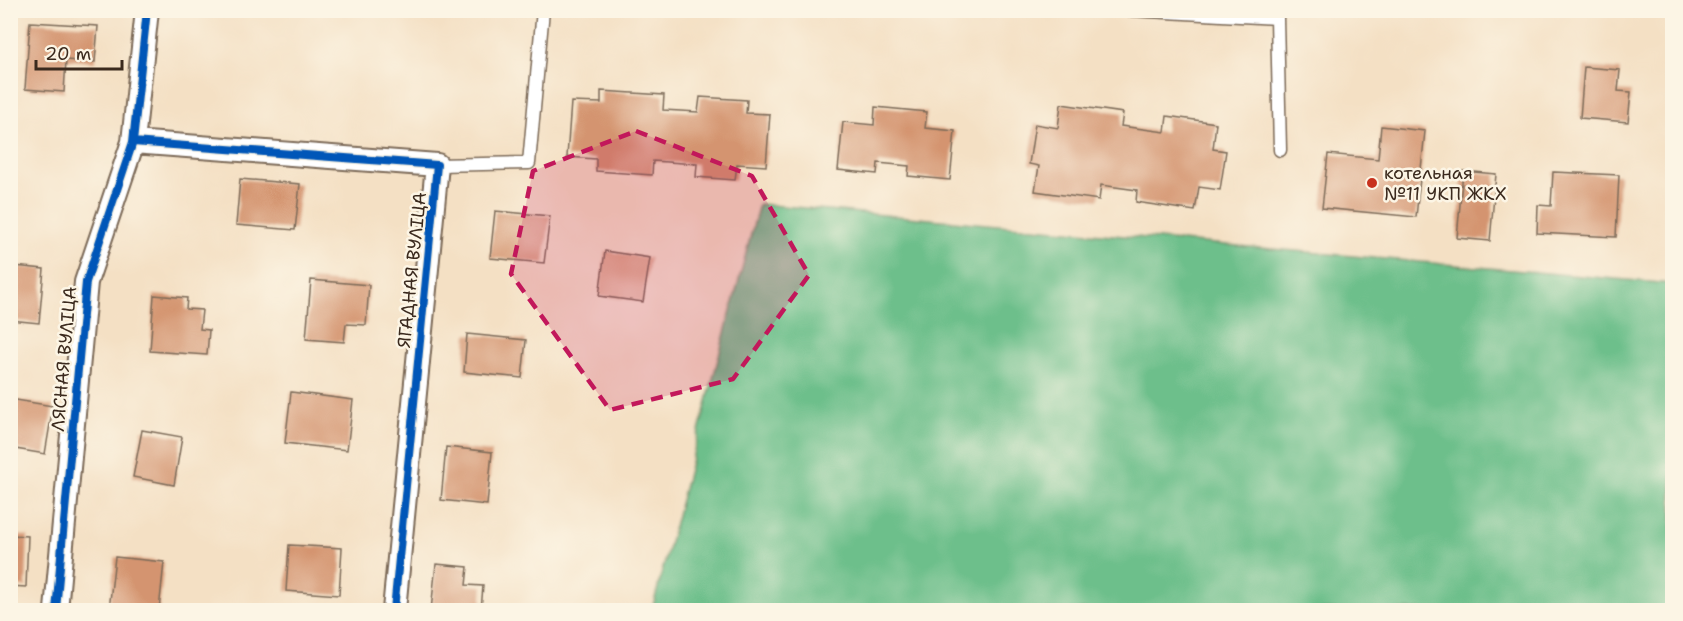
<svg xmlns="http://www.w3.org/2000/svg" width="1683" height="621" font-family="'Shantell Sans',sans-serif">
<style>
.forest{fill:#6dbf8b;stroke:#547454;stroke-width:1.5}
.building{fill:#d49470}
.lines{fill:none;stroke-linecap:round;stroke-linejoin:round}
.lane-casing{stroke:#7c6a58;stroke-width:15}
.street-casing{stroke:#7c6a58;stroke-width:26}
.lane{stroke:#fff;stroke-width:12}
.street{stroke:#fff;stroke-width:22}
.cycleway-casing{stroke:#fcf5e5;stroke-width:11}
.cycleway{stroke:#0057b8;stroke-width:8}
.marked{fill:#c2185b;fill-opacity:0.2;stroke:#c2185b;stroke-width:4.5;stroke-dasharray:12 8;stroke-linejoin:round}
.poi-dot{fill:#c8321e;stroke:#fcf5e5;stroke-width:2}
.labels{text-anchor:middle;dominant-baseline:central;stroke-width:5;stroke-linejoin:round;paint-order:stroke}
.poi-label{font-size:18px;fill:#3b2a1e;stroke:#fcf5e5;text-anchor:start}
.street-label{font-size:18px;fill:#3b2a1e;stroke:#fcf5e5}
</style>
<rect width="100%" height="100%" fill="#fcf5e5"/>
<filter id="ink" filterUnits="userSpaceOnUse"><feTurbulence type="fractalNoise" baseFrequency=".0167" numOctaves="2"/><feDisplacementMap in="SourceGraphic" scale="12" xChannelSelector="R" yChannelSelector="G"/><feConvolveMatrix kernelMatrix="1 2 1 2 8 2 1 2 1" color-interpolation-filters="sRGB"/></filter>
<filter id="wash" filterUnits="userSpaceOnUse"><feTurbulence type="fractalNoise" baseFrequency=".008" numOctaves="4" result="noise"/><feDisplacementMap in="SourceGraphic" scale="24" xChannelSelector="R" yChannelSelector="G"/><feGaussianBlur stdDeviation="1.35" result="paint"/><feColorMatrix in="noise" values="0 0 0 0 0 0 0 0 0 0 0 0 0 0 0 0 0 1.4 0 .05"/><feComposite in="paint" operator="in"/></filter>
<g filter="url(#wash)">
<rect width="100%" height="100%" fill="#f4e0c4"/>
<path class="forest" d="M759 204 1672 284V610H652Z"/>
<g id="blocks">
<path class="building" d="M30 22 98 26 95 62 66 60 64 92 25 89Z
M1584 67 1620 70 1618 91 1631 92 1628 122 1580 118Z
M601 91 664 95 663 110 698 112 700 97 747 100 746 113 770 114 766 166 737 164 735 180 696 177 697 164 653 161 652 175 596 171V159L567 157 571 102 601 103Z
M1061 104 1123 113 1121 126 1165 132 1167 116 1216 123 1213 149 1226 151 1220 190 1199 187 1195 211 1136 202 1137 190 1101 185 1099 200 1035 191 1039 166 1029 164 1035 124 1058 128Z
M875 107 927 112 925 128 955 131 950 180 908 176 909 166 878 163 877 174 838 170 843 122 874 125Z
M1381 126 1425 131 1416 217 1322 208 1328 154 1378 159Z
M1463 171 1496 174 1490 241 1457 238Z
M1553 172 1619 175 1616 237 1537 233 1538 205 1551 206Z
M240 179 300 184 295 230 236 225Z
M495 211 550 216 544 263 490 258Z
M605 251 650 258 643 302 599 296Z
M14 266 44 269 39 323 10 320V275H13Z
M311 280 369 285 366 325 346 324 344 342 306 339Z
M154 295 187 298 186 309 202 310 200 329 209 330 207 355 150 351Z
M467 334 526 340 522 378 464 372Z
M291 392 353 400 347 450 285 443Z
M10 399 53 406 45 454 10 448Z
M142 430 182 437 174 485 133 477Z
M446 447 492 452 487 505 441 500Z
M10 535 28 536 26 587 10 586Z
M289 545 342 548 339 595 286 591Z
M115 557 164 562 159 610H109Z
M436 564 468 567 466 585 483 586 481 610H431Z"/>
</g>
</g>
<g filter="url(#ink)">
<use href="#blocks" fill-opacity="0" stroke="#7c6a58" stroke-width="1.5"/>
<g class="lines">
<g class="lane-casing">
<path id="lane" d="M1129 10 1277 18 1278 10
M1277 18 1280 150
M437 165 529 163 543 10"/>
</g>
<g class="street-casing">
<path id="street" d="M133 142 437 165 394 610
M56 610 86 282 133 142 147 10"/>
</g>
<use href="#lane" class="lane"/>
<use href="#street" class="street"/>
<g class="cycleway-casing">
<path id="cycleway" d="M133 142 437 165 394 610
M56 610 86 282 133 142 147 10"/>
</g>
<use href="#cycleway" class="cycleway"/>
</g>
</g>
<path class="marked" d="M636 131 752 176 809 275 733 379 610 410 511 274 533 171Z"/>
<circle class="poi-dot" cx="1372" cy="183" r="6"/>
<g class="labels">
<g class="poi-label">
<text x="1384" y="173">котельная<tspan x="1384" dy="21">№11 УКП ЖКХ</tspan></text>
</g>
<g class="street-label">
<text transform="translate(412 270) rotate(-84)">ЯГАДНАЯ ВУЛІЦА</text>
<text transform="translate(64 359) rotate(-85)">ЛЯСНАЯ ВУЛІЦА</text>
</g>
</g>
<rect width="1683" height="621" fill="none" stroke="#fcf5e5" stroke-width="36"/>
<path d="M36 60v9h86v-9" fill="none" stroke="#3b2a1e" stroke-width="3"/>
<text x="45" y="60" font-size="18" fill="#3b2a1e" stroke="#fcf5e5" stroke-width="4.5" paint-order="stroke">20 m</text>
</svg>
